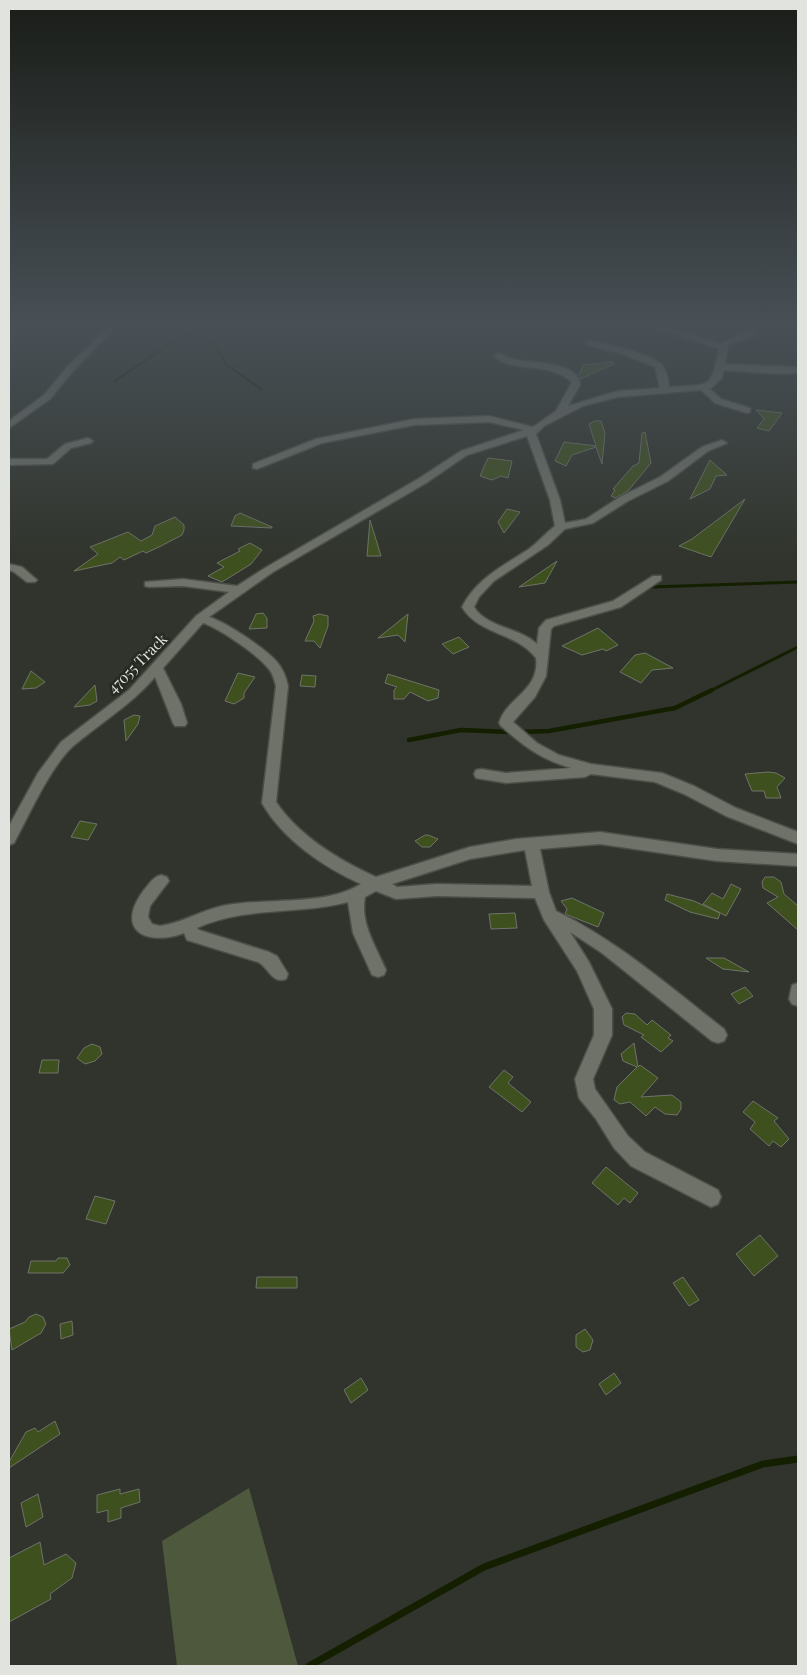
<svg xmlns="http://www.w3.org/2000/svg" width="807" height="1675" font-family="'Playfair Display',serif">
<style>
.green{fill:#4d583c}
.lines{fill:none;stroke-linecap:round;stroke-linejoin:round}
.stream-far3{stroke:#141f00;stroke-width:2.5}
.stream-far2{stroke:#141f00;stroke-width:3}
.stream-far1{stroke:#141f00;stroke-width:4.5}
.stream{stroke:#141f00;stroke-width:7}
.building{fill:#3f501f;stroke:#6f736a}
.minor-casing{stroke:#4c4f49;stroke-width:3}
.minor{fill:#6e7269;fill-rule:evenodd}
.labels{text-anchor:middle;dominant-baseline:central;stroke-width:5;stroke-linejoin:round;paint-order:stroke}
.street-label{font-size:15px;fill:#e0e3de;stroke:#272a22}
</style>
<rect width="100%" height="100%" fill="#30342c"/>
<path class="green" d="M249 1488 298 1666H177L162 1541Z"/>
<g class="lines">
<path class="stream-far3" d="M206 327 226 364 261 389
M115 381 164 348 202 327"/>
<path class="stream-far2" d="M651 587 798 582
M710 691 798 647"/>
<path class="stream-far1" d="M520 732 549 731 675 708 712 690
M409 740 461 730 512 732"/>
<path class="stream" d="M309 1666 484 1567 763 1464 798 1459"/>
</g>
<path class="building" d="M613 362 614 364 580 379 579 375 583 365Z
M756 410 782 413 769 431 757 428 764 419Z
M595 421H601L605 433 602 464 596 447 572 455 566 466 555 461 564 442 596 446 589 424Z
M645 432 651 463 628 491 615 498 611 496 615 490 613 489 633 466 639 463 642 433Z
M488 458 512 461 508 478 501 476 492 480 480 476Z
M710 460 727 475 716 476 710 489 690 499Z
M745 499 711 557 679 546 692 539Z
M507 509 520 512 504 533 498 522Z
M240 513 272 527V528L231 526 235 516Z
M175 517 184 525V530L182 535 161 546 146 553 143 551 124 560 120 557 112 563 74 571 98 554 90 547 128 532 141 541 152 535 155 526Z
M370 520 381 556H367Z
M250 543 262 550 251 564 222 582 208 576 224 567 217 563 240 551 238 549Z
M557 561 545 583 519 587Z
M263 613 267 618V628L249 629 256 614Z
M319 614 328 616V626L320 648 314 641H305L314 621 313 616Z
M408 614 405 642 398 635 378 638Z
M598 628 618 645 606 651 603 649 582 655 562 646Z
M459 637 469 647 453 654 442 644Z
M645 653 647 654 673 668 652 670 641 683 620 672 635 655Z
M31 671 45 682 36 688 22 689Z
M238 673 255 677 244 693V698L234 704 225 701Z
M388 674 439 690 438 698 428 701 410 692 404 699H394V690L397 687 385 683Z
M302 675 316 676 315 687 300 686Z
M95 685 97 701 90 705 74 707Z
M134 715 140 716 138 724 126 741 124 720Z
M768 772 776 773 785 778 777 787 781 798H766L764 791H752L745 774Z
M80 821 97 824 88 840 71 837Z
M425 835H428L438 839 430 847H422L415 841Z
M765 877H774L781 882 784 894 798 906V930L767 903 778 897 763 888 762 882Z
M731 884 741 889 726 916 703 904 712 893 723 899Z
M667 894 694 901 720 913 718 919 690 912 665 900Z
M572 898 604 913 598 927 565 914 567 909 561 901Z
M515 913 517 928 491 929 489 914Z
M706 958H724L749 972 723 969Z
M745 987 753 996 739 1004 731 994Z
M626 1013 635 1014 647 1025 652 1020 671 1035 668 1038 673 1041 661 1052 641 1037 644 1035 624 1025 622 1017Z
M634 1043 638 1067 640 1065 658 1078 641 1097 672 1095 681 1102V1109L677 1115 665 1114 655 1107 646 1116 630 1102 620 1104 614 1100 617 1087 637 1067 623 1061 621 1054Z
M92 1044 100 1047 102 1054 95 1061 85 1064 77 1058 84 1048Z
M42 1060H59L58 1073H39Z
M504 1070 513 1077 508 1083 531 1102 522 1112 489 1087Z
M753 1101 778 1118 774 1121 789 1139 781 1147 773 1141 769 1146 750 1129 755 1122 743 1112Z
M606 1167 638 1193 630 1203 624 1198 618 1205 592 1183Z
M95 1196 115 1201 106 1224 86 1219Z
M760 1235 778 1256 754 1276 736 1254Z
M58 1258H67L70 1265 63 1273H28L31 1261H56Z
M257 1277H297V1288H256Z
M683 1277 699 1300 689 1306 673 1283Z
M36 1314 43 1317 46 1324 41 1333 12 1350 9 1329 25 1322 29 1317Z
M72 1321 73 1335 61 1339 60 1324Z
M585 1329 593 1340 590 1350 583 1352 576 1347V1335Z
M614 1373 621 1383 606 1395 599 1384Z
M361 1378 368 1390 351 1403 344 1390Z
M55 1421 60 1434 9 1468V1462L26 1432 35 1428 38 1432Z
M120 1489V1494L139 1489 140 1502 121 1508V1518L108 1522V1510L97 1513V1495Z
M38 1494 43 1517 26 1527 21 1503Z
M40 1542 44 1565 66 1554 76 1563 72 1578 50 1594 51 1599 9 1622V1558Z"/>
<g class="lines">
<g class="minor-casing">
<path id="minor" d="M108 327H116L73 371 50 399 9 428V421L44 395 67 367Z
M655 327H666L720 344 753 327H762L754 335 728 345 725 364 798 367V373L779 374 724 370 721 379 710 389 721 399 750 408V412L747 413 715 403 701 390 618 397 583 406 544 426 536 434 560 500 565 523 586 519 620 497 660 477 702 447 722 440 727 443 708 451 668 481 628 501 593 523 565 529 548 545 494 581 479 597 474 607C487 628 519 627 537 644L539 628 546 620 613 601 653 576H661V580L621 607 554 626 551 629 546 676 535 697 513 722 537 743 559 755 591 764 662 773 694 786 736 808 798 832V844L726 816 684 794 655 782 591 774 585 777 506 783 476 778 474 774 476 770 481 769 506 773 571 768C540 759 525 747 501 726L499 723C506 698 540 691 536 658 516 632 479 635 462 607 477 578 503 566 529 549 538 542 546 533 555 526L550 500 527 436 467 455 426 483 273 572 209 617C226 622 266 649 277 662 283 669 286 677 288 686L276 802C299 836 339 860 376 877L470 847 516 839 600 832 717 849 798 854V866L717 861 600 844 540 849 549 892 556 911C618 941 670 987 724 1029L727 1035 724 1041 718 1043 712 1041 602 953 570 932 589 962 612 1009V1035L593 1079 595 1089 628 1136 645 1152 718 1190 721 1197 718 1204 711 1207 631 1166 614 1148 596 1119 579 1098 575 1079 594 1035V1009L577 971 544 920 535 898 437 896 396 899 376 891 365 897C360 923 376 947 386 970L384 975 378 977 372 975 353 933 348 902C299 915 244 906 197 928L199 930 269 952 277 956 288 974 286 979C272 984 269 968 258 962L187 940 184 933C146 947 114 930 144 890 149 884 153 877 161 875L167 877 169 881 150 906 148 917 152 924 160 926C182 923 200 911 222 906 264 897 324 907 361 884 324 867 283 840 262 803L276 686C274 680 273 673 268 668 258 655 219 628 203 623L163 668 181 704 187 723 185 726H175L173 723 155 677C131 705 100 723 72 747 50 768 29 815 14 843L9 845V826L38 773 61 742 129 690 196 616 229 592 183 586 149 587 145 586V582L183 579 237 586 265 568 418 479 461 451 524 430 489 422 414 425 322 443 257 469 253 468V464L316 439 414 419 489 416 533 427 556 411 572 382C546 360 514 374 494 356L498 353C505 355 510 359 517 360 532 363 580 362 580 385L568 406 618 391 660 388 655 367 623 354 587 345 586 343 590 340C607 345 651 353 662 365 667 370 668 380 669 387 709 384 711 391 719 349ZM525 850 532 886 437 884 397 887 392 884 470 859Z
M88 438 93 441 91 443 71 448 53 464 9 465V459H47L65 444Z
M9 564 22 567 37 580 35 582H27L14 572 9 570Z
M798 983V1006L792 1004 789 999 792 985Z"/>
</g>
<use href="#minor" class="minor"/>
</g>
<linearGradient id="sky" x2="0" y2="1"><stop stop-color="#1a1d18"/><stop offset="0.58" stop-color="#485056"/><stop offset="1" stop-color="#485056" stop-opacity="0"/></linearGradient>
<rect width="807" height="561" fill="url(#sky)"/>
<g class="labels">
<g class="street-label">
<text transform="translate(137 663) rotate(-45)">47055 Track</text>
</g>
</g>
<rect width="807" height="1675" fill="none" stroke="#e0e3de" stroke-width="20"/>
</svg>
